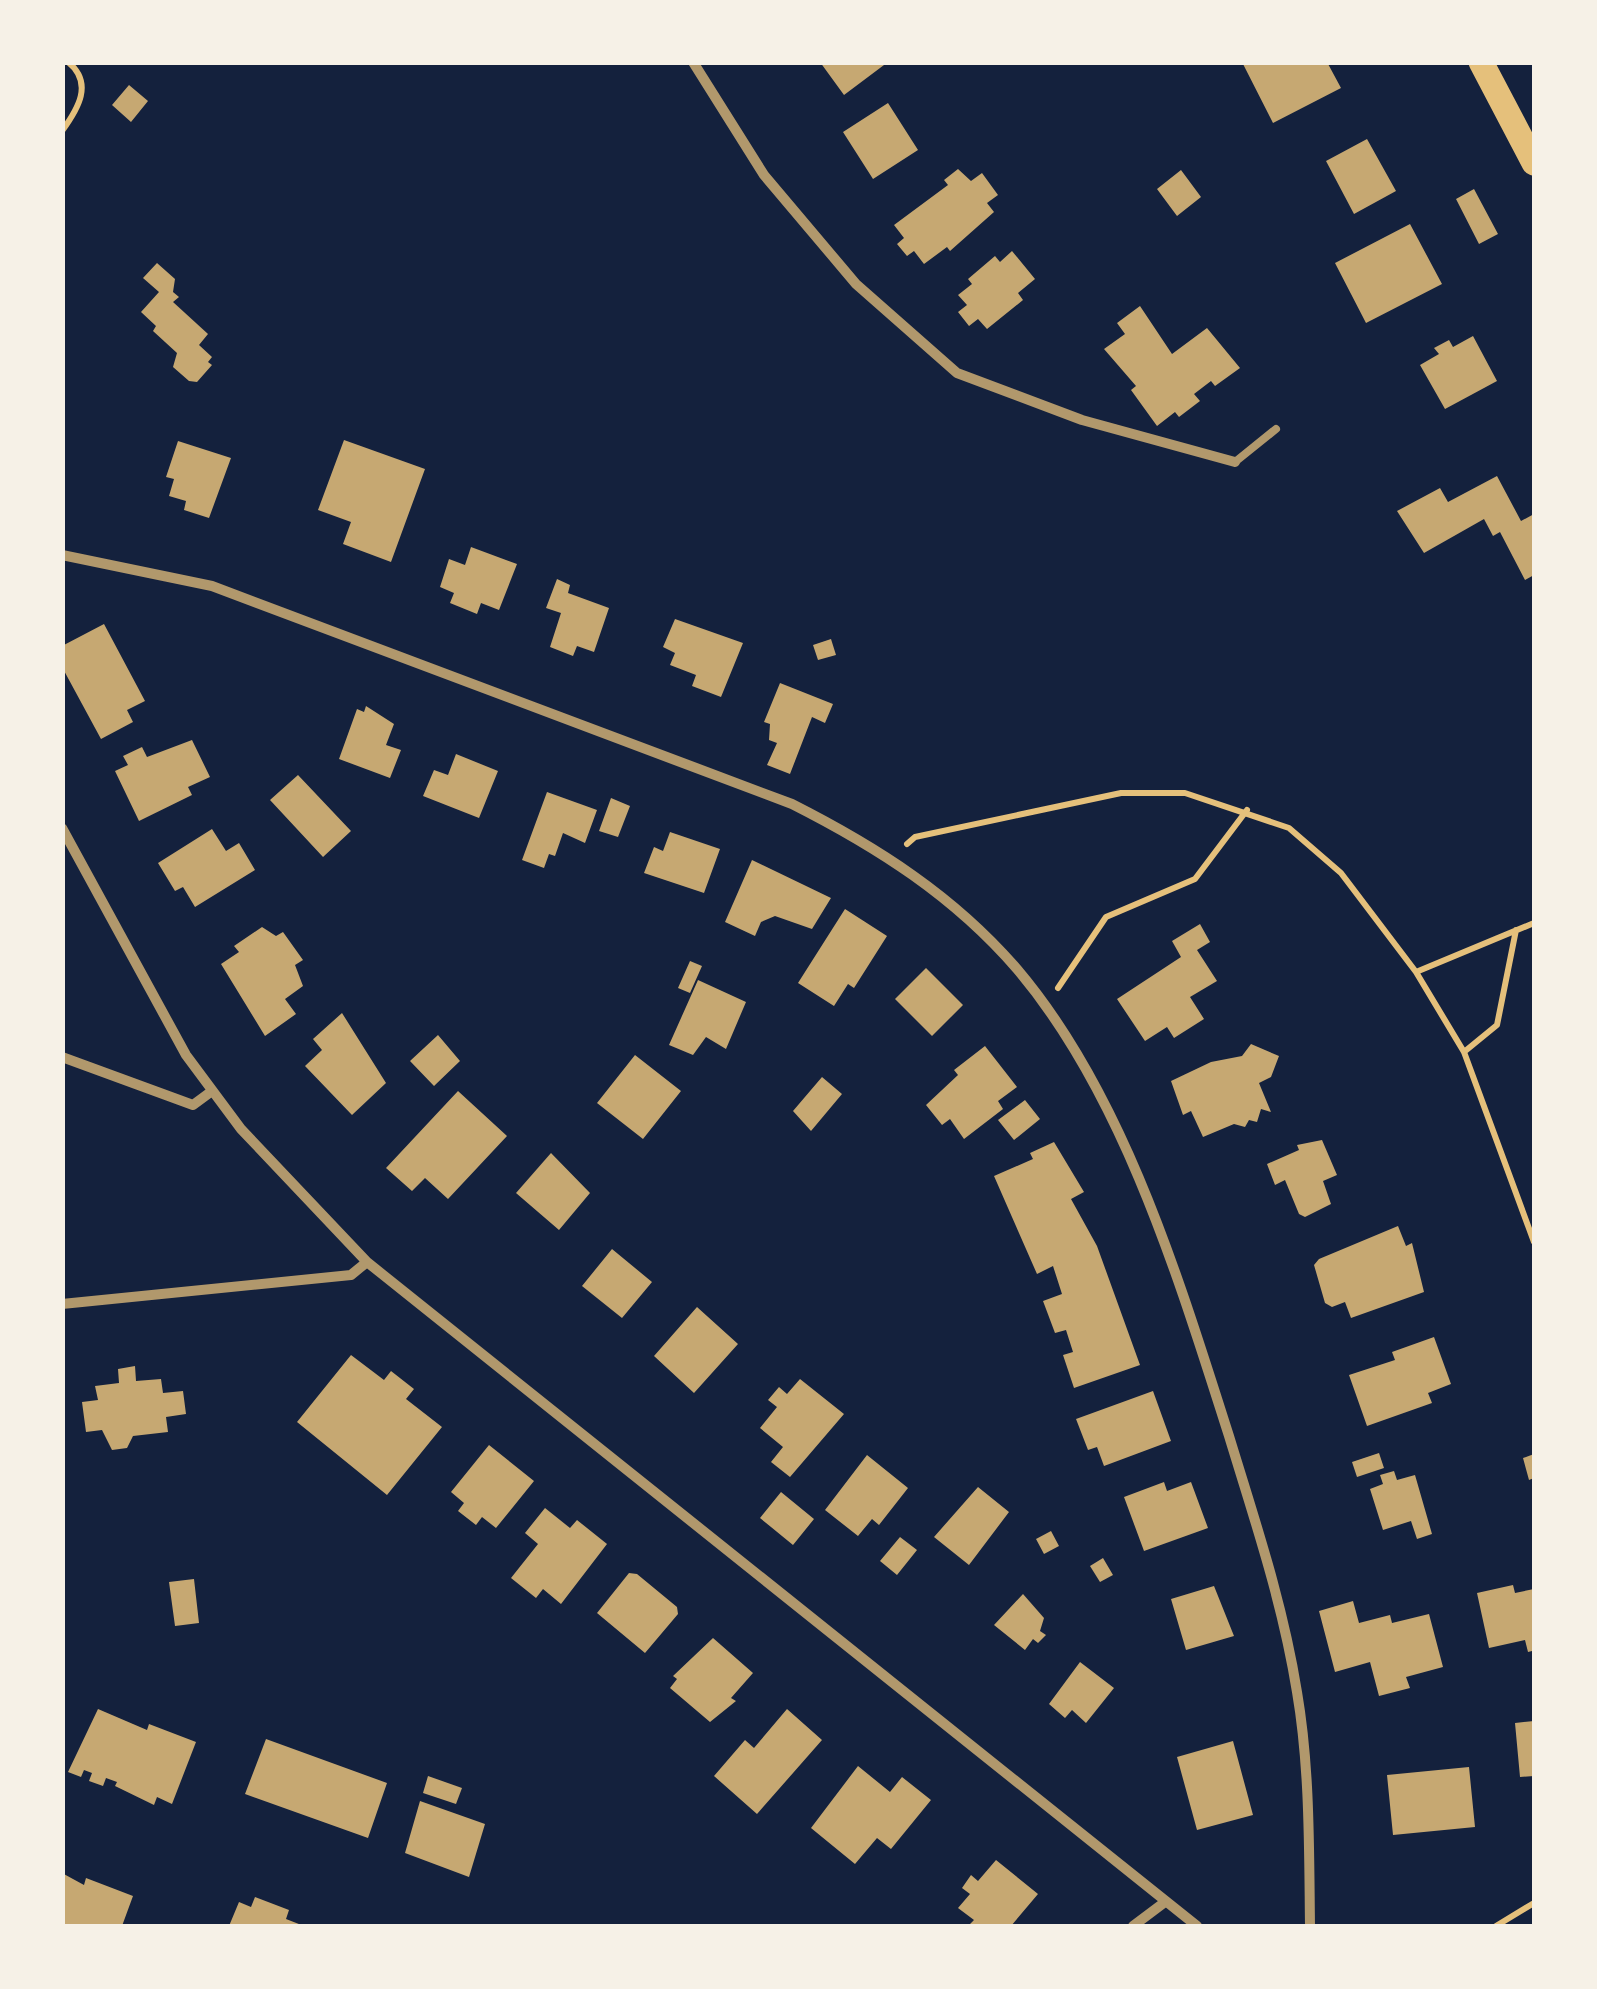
<svg xmlns="http://www.w3.org/2000/svg" width="1597" height="1989" font-family="'Golos Text',sans-serif">
<style>
.building{fill:#c6a872}
.lines{fill:none;stroke-linecap:round;stroke-linejoin:round}
.path{stroke:#e5c07b;stroke-width:6}
.service{stroke:#b1986c;stroke-width:8}
.minor{stroke:#b1986c;stroke-width:10}
.primary{stroke:#e5c07b;stroke-width:25}
</style>
<rect width="100%" height="100%" fill="#14213d"/>
<path class="building" d="M820 62H888L844 95Z
M1242 62H1327L1341 88 1273 123Z
M129 85 148 101 131 122 112 105Z
M888 103 918 150 873 179 843 132Z
M1367 139 1396 191 1354 214 1326 161Z
M958 169 971 181 982 173 998 195 987 203 994 212 950 251 947 247 924 264 914 251 907 256 897 244 904 238 894 225 948 185 944 180Z
M1181 170 1201 197 1177 216 1157 189Z
M1474 189 1498 234 1479 244 1456 199Z
M1410 224 1442 284 1366 323 1335 263Z
M1012 251 1035 279 1018 293 1023 300 987 329 978 319 969 326 958 312 967 305 958 295 972 284 968 279 995 256 1000 262Z
M157 263 175 279 173 292 179 297 173 302 208 334 199 345 212 357 208 362 212 365 197 382 189 381 173 367 177 353 153 331 156 326 141 312 159 292 143 278Z
M1140 306 1172 354 1207 328 1240 368 1215 386 1211 381 1194 394 1200 401 1179 417 1175 412 1157 426 1131 390 1136 386 1104 349 1125 334 1117 323Z
M1473 336 1497 381 1445 409 1420 365 1439 354 1434 348 1449 340 1453 347Z
M344 440 425 469 391 562 343 544 351 522 318 510Z
M178 441 231 458 209 518 184 510 186 501 169 496 174 479 166 477Z
M1497 476 1521 521 1534 514V575L1525 580 1500 532 1493 536 1484 519 1424 553 1397 511 1440 488 1448 502Z
M471 547 517 564 499 610 481 603 477 614 450 603 454 593 440 587 449 559 465 565Z
M557 579 570 585 568 593 609 608 594 652 577 646 573 656 550 647 561 613 546 608Z
M675 619 743 643 721 697 692 686 696 675 670 665 675 653 663 647Z
M104 624 145 701 127 710 133 722 101 739 62 667V646Z
M831 639 836 655 818 660 813 645Z
M780 683 833 704 825 723 812 717 790 774 767 765 777 743 769 740 770 724 764 722Z
M366 706 394 724 386 745 401 750 390 778 339 759 357 709 364 712Z
M192 740 210 777 188 787 192 795 139 821 115 771 128 765 123 756 142 747 147 757Z
M456 754 498 771 479 818 423 796 434 770 448 775Z
M298 775 351 831 323 857 270 800Z
M547 792 597 810 585 843 563 833 555 856 549 854 544 868 522 860Z
M611 798 630 806 618 837 599 831Z
M212 829 226 851 239 843 255 870 195 907 183 887 175 891 158 863Z
M670 832 720 849 704 893 644 873 654 847 663 851Z
M752 860 831 898 812 929 775 916 761 922 755 936 725 922Z
M845 909 887 936 854 988 848 984 834 1006 798 983Z
M1200 924 1210 942 1197 950 1217 981 1190 997 1204 1019 1174 1038 1167 1027 1145 1041 1117 999 1181 957 1172 941Z
M262 927 276 936 283 932 303 960 295 965 303 986 285 999 296 1014 265 1036 221 964 239 952 234 946Z
M690 961 702 966 690 993 678 988Z
M926 968 963 1005 932 1036 895 999Z
M698 980 746 1002 726 1049 706 1037 693 1055 669 1045Z
M342 1013 386 1083 352 1115 305 1066 322 1050 313 1039Z
M438 1035 460 1061 434 1086 410 1061Z
M1251 1044 1279 1056 1271 1077 1259 1083 1271 1112 1261 1109 1257 1122 1249 1120 1245 1127 1234 1124 1203 1137 1191 1111 1183 1115 1171 1081 1211 1062 1242 1056Z
M985 1046 1017 1087 998 1101 1003 1109 964 1139 950 1119 942 1125 926 1105 958 1075 954 1070Z
M635 1055 681 1091 643 1139 597 1103Z
M822 1077 842 1094 811 1131 793 1111Z
M458 1091 507 1136 448 1199 425 1178 412 1191 386 1168Z
M1025 1100 1040 1119 1014 1140 998 1120Z
M1322 1140 1337 1175 1323 1181 1331 1204 1305 1217 1299 1214 1285 1180 1275 1185 1267 1164 1299 1150 1297 1145Z
M1054 1142 1084 1192 1071 1199 1097 1246 1140 1365 1074 1388 1063 1355 1073 1352 1066 1330 1055 1333 1043 1301 1062 1294 1053 1266 1037 1274 994 1176 1033 1159 1030 1153Z
M551 1153 590 1193 559 1230 516 1193Z
M1398 1226 1406 1246 1412 1243 1424 1292 1351 1318 1345 1302 1332 1307 1325 1303 1314 1265 1319 1259Z
M612 1249 652 1282 622 1318 582 1286Z
M697 1307 738 1344 694 1393 654 1356Z
M1434 1337 1451 1384 1428 1393 1432 1403 1367 1426 1349 1375 1395 1360 1392 1352Z
M351 1355 384 1380 391 1371 414 1389 406 1399 442 1427 387 1495 297 1422Z
M135 1366 136 1381 161 1379 163 1393 183 1391 186 1414 166 1417 168 1432 133 1436 127 1448 112 1450 102 1430 86 1432 82 1402 98 1400 95 1386 119 1383 118 1369Z
M800 1379 844 1414 790 1477 771 1462 783 1447 760 1428 777 1407 768 1400 779 1387 787 1394Z
M1153 1391 1171 1441 1104 1466 1097 1447 1088 1450 1076 1419Z
M489 1445 534 1481 496 1528 482 1517 476 1525 458 1511 464 1503 451 1492Z
M1379 1453 1384 1468 1357 1477 1352 1462Z
M1534 1454V1478L1529 1480 1523 1458Z
M867 1455 908 1488 879 1525 872 1519 858 1536 825 1510Z
M1394 1471 1397 1480 1415 1475 1432 1534 1417 1539 1411 1521 1383 1530 1370 1489 1383 1484 1380 1475Z
M1164 1482 1167 1491 1191 1482 1208 1528 1144 1551 1124 1497Z
M978 1487 1009 1512 969 1565 934 1537Z
M781 1492 814 1519 793 1545 760 1518Z
M545 1508 570 1528 577 1520 607 1544 561 1604 543 1589 536 1598 511 1578 538 1544 525 1533Z
M1051 1531 1059 1546 1044 1554 1036 1539Z
M900 1537 917 1550 897 1575 880 1561Z
M1103 1558 1113 1575 1100 1582 1090 1566Z
M629 1573 637 1574 677 1607 678 1614 645 1653 597 1613Z
M194 1579 199 1623 175 1626 169 1582Z
M1513 1585 1515 1593 1534 1589 1532 1651 1528 1652 1525 1640 1489 1648 1477 1593Z
M1214 1586 1234 1636 1186 1650 1171 1599Z
M1023 1594 1044 1618 1040 1631 1046 1635 1038 1643 1033 1639 1025 1650 994 1625Z
M1353 1601 1359 1623 1390 1615 1392 1623 1429 1614 1443 1667 1406 1677 1410 1688 1379 1696 1370 1662 1335 1672 1319 1611Z
M713 1638 753 1673 731 1698 736 1701 710 1722 670 1688 677 1679 673 1676Z
M1080 1662 1114 1688 1086 1723 1072 1710 1065 1718 1049 1704Z
M98 1709 147 1730 149 1724 196 1742 172 1804 157 1797 154 1805 115 1786 117 1782 106 1778 103 1786 89 1781 92 1773 84 1770 81 1777 68 1772Z
M787 1709 822 1740 757 1814 714 1776 745 1740 754 1748Z
M1534 1721V1776L1520 1777 1515 1723Z
M266 1739 387 1783 368 1838 245 1794Z
M1233 1741 1253 1815 1197 1830 1177 1757Z
M858 1766 890 1792 902 1777 931 1800 891 1849 877 1838 855 1864 811 1828Z
M1469 1767 1475 1827 1393 1835 1387 1775Z
M428 1776 462 1788 456 1804 423 1793Z
M420 1801 485 1824 469 1877 405 1853Z
M996 1860 1038 1894 1011 1926H968L974 1920 958 1908 970 1894 962 1888 971 1875 978 1881Z
M62 1873 84 1885 86 1878 133 1896 122 1926H62Z
M255 1897 289 1910 286 1919 304 1926H229L239 1902 251 1907Z"/>
<g class="lines">
<path class="path" d="M62 131C78 109 94 83 68 62
M907 844 915 837 1121 793H1185L1289 828 1341 873 1416 972 1464 1052 1534 1242
M1416 972 1534 923
M1058 988 1106 917 1195 879 1247 810
M1464 1052 1497 1025 1516 930
M1496 1926 1534 1903"/>
<path class="service" d="M1235 462 1276 429"/>
<path class="minor" d="M693 62 764 175 856 284 957 373 1082 420 1235 462
M62 555 212 586 792 804C877 847 954 896 1017 969 1124 1095 1179 1280 1229 1436 1255 1521 1283 1604 1297 1692 1310 1768 1309 1849 1310 1926
M62 828 186 1055 241 1129 367 1262 1197 1926
M62 1057 193 1105 212 1091
M62 1304 351 1275 367 1262
M1133 1926 1165 1902"/>
<path class="primary" d="M1481 62 1534 163"/>
</g>
<rect width="1597" height="1989" fill="none" stroke="#f6f1e7" stroke-width="130"/>
</svg>
